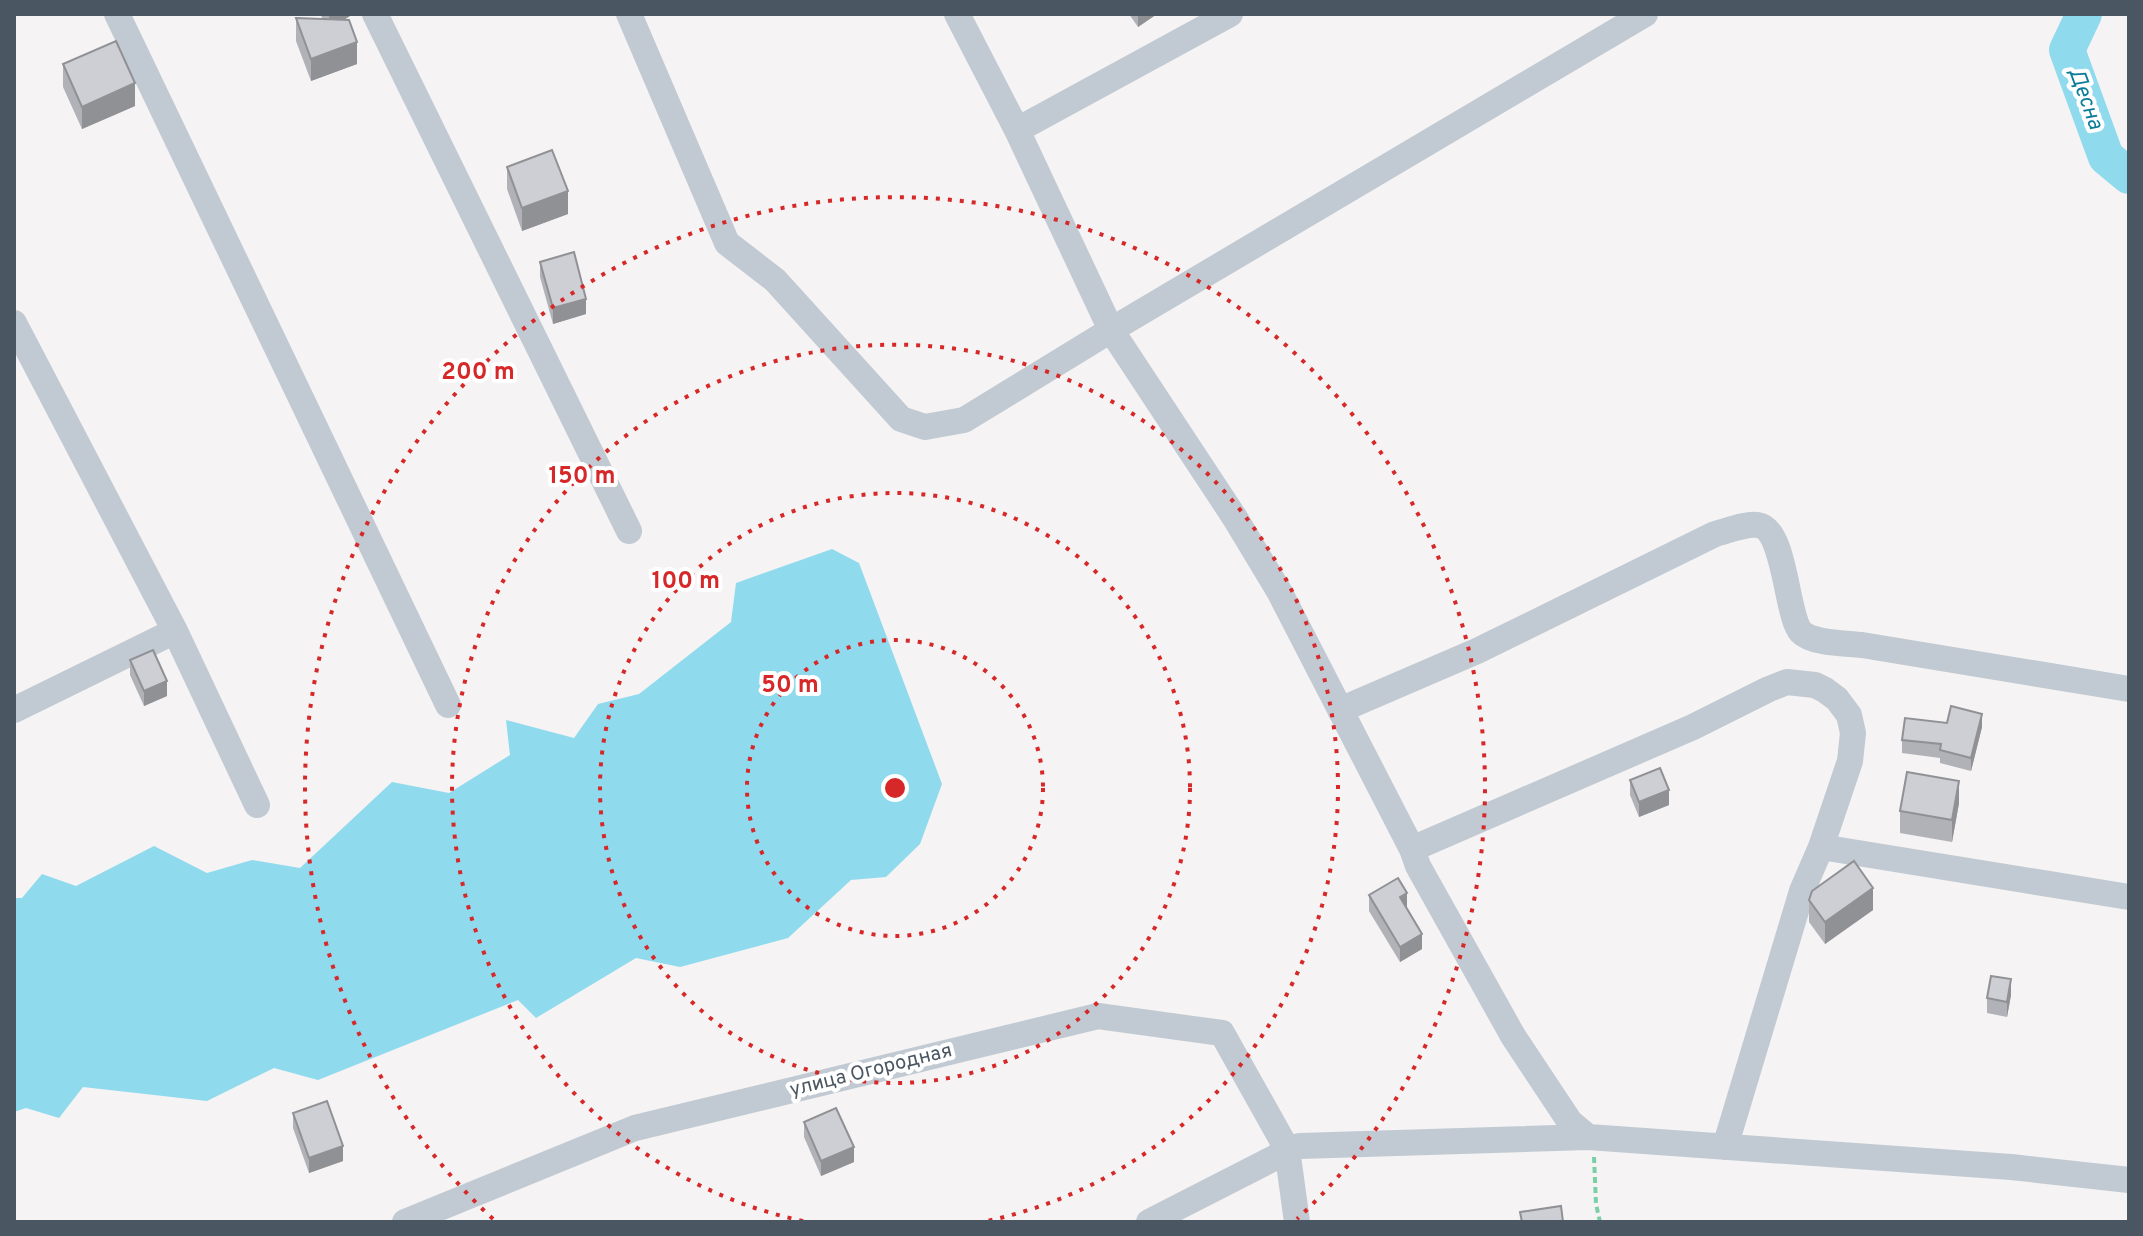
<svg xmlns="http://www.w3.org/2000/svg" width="2143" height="1236" font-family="Overpass,sans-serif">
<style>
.water{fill:#90daee}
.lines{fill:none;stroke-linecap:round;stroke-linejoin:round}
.river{stroke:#90daee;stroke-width:36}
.path{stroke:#7ad0a6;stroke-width:4;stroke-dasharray:6 4;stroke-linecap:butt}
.minor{stroke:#c1cad2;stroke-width:26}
.wall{fill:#b0b2b7}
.shaded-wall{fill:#909195}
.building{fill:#cdcfd5;stroke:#909195;stroke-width:2}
.ring{fill:none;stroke:#d62828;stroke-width:4;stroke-dasharray:4 8}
.labels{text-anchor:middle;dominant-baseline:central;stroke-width:8;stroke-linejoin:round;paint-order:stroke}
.street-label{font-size:20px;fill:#4a5661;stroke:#fff}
.water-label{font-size:22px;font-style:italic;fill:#0c7c9b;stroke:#fff}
.centre{fill:#d62828;stroke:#fff;stroke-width:4}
.ring-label{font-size:24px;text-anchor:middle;font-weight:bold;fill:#d62828;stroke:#fff;stroke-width:8;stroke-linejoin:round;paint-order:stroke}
</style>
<rect width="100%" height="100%" fill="#f5f3f3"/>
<path class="water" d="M832 549 859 563 942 784 920 844 886 877 851 880 788 938 680 967 636 958 536 1018 518 1000 318 1080 274 1068 207 1101 83 1087 59 1118 26 1108 14 1112V898H22L42 874 76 886 154 846 207 873 252 860 300 868 392 782 449 793 510 755 506 720 574 738 598 704 639 694 731 622 736 583Z"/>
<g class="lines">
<path class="river" d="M2084 14 2067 50 2106 157 2129 176"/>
<path class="path" d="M1594 1157 1596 1204 1600 1222"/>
<path class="minor" d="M117 14 448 705
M375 14 629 531
M629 14 727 243 775 280 901 419 925 427 964 420 1111 330 1645 14
M957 14 1017 130 1111 330 1235 518 1279 591 1412 849 1418 866 1513 1036 1570 1122 1588 1137
M1017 130 1230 14
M14 323 175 631 257 805
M14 710 175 631
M1340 710 1477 651 1715 534C1727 531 1746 523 1758 525 1786 529 1786 616 1801 632 1813 644 1847 643 1862 645L2129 689
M1821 847 2129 897
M1412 849 1693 727 1769 689 1787 682 1815 685 1825 690 1837 699 1849 715 1853 733 1850 761 1821 847 1802 891 1725 1147
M405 1222 635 1128 1098 1016 1222 1033 1287 1149 1297 1222
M1149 1222 1276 1157 1287 1149 1300 1146 1588 1137 2011 1167 2129 1180"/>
</g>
<path class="wall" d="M320 14H350V16L343 20 357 64 311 81 296 41V18L323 19Z
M1129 14H1157L1138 27Z
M63 64 135 106 82 129 63 87Z
M507 167 568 214 522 231 507 189Z
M540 262 586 314 553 324 540 277Z
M130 660 167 696 144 706 130 675Z
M1982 727 1971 771 1940 763V758L1902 753V740Z
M1630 780 1669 805 1639 817 1630 795Z
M1959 803 1952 842 1900 833V811Z
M1369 895 1407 908 1422 949 1400 962 1369 911Z
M1809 900 1873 910 1825 944 1809 922Z
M2011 995 2007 1017 1987 1013V998Z
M293 1113 343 1161 309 1173 293 1128Z
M804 1122 854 1162 821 1176 804 1137Z"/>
<path class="shaded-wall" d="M329 14H350V16L329 29Z
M1138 14H1157L1138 27Z
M357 42V64L311 81V59Z
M135 83V106L82 129V107Z
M568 191V214L522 231V208Z
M586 299V314L553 324V308Z
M167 681V696L144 706V691Z
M1982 714V727L1971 771V758Z
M1959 781V803L1952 842V820Z
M1669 790V805L1639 817V802Z
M1873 888V910L1825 944V922Z
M1407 893V909L1400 897Z
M1422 934V949L1400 962V947Z
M2011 979V995L2007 1017V1002Z
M343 1146V1161L309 1173V1158Z
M854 1147V1162L821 1176V1161Z"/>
<path class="building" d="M296 18 349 20 357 42 311 59Z
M116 41 135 83 82 107 63 64Z
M552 150 568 191 522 208 507 167Z
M574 252 586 299 553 308 540 262Z
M153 650 167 681 144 691 130 660Z
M1951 706 1982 714 1971 758 1940 750 1941 744 1902 740 1905 718 1947 723Z
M1660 768 1669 790 1639 802 1630 780Z
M1907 772 1959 781 1952 820 1900 811Z
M1854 861 1873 888 1825 922 1809 900 1812 891Z
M1398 878 1407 893 1400 897 1422 934 1400 947 1369 895Z
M1991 976 2011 979 2007 1002 1987 998Z
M327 1101 343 1146 309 1158 293 1113Z
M836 1108 854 1147 821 1161 804 1122Z
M1561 1206 1563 1222H1522L1520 1212Z"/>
<g class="ring">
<circle cx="895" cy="788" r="148"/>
<circle cx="895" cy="788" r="295"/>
<path d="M803 1221A443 443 0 1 1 987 1221"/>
<path d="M493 1219A590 590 0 1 1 1297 1219"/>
</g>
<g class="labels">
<g class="street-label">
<text transform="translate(871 1071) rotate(-14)">улица Огородная</text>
</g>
<g class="water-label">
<text transform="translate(2085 99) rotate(70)">Десна</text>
</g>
</g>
<circle cx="895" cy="788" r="12" class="centre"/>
<g class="ring-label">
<text x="478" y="379">200 m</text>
<text x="582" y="483">150 m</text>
<text x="686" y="588">100 m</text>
<text x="790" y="692">50 m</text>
</g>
<rect width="2143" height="1236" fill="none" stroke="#4a5661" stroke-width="32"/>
</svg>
